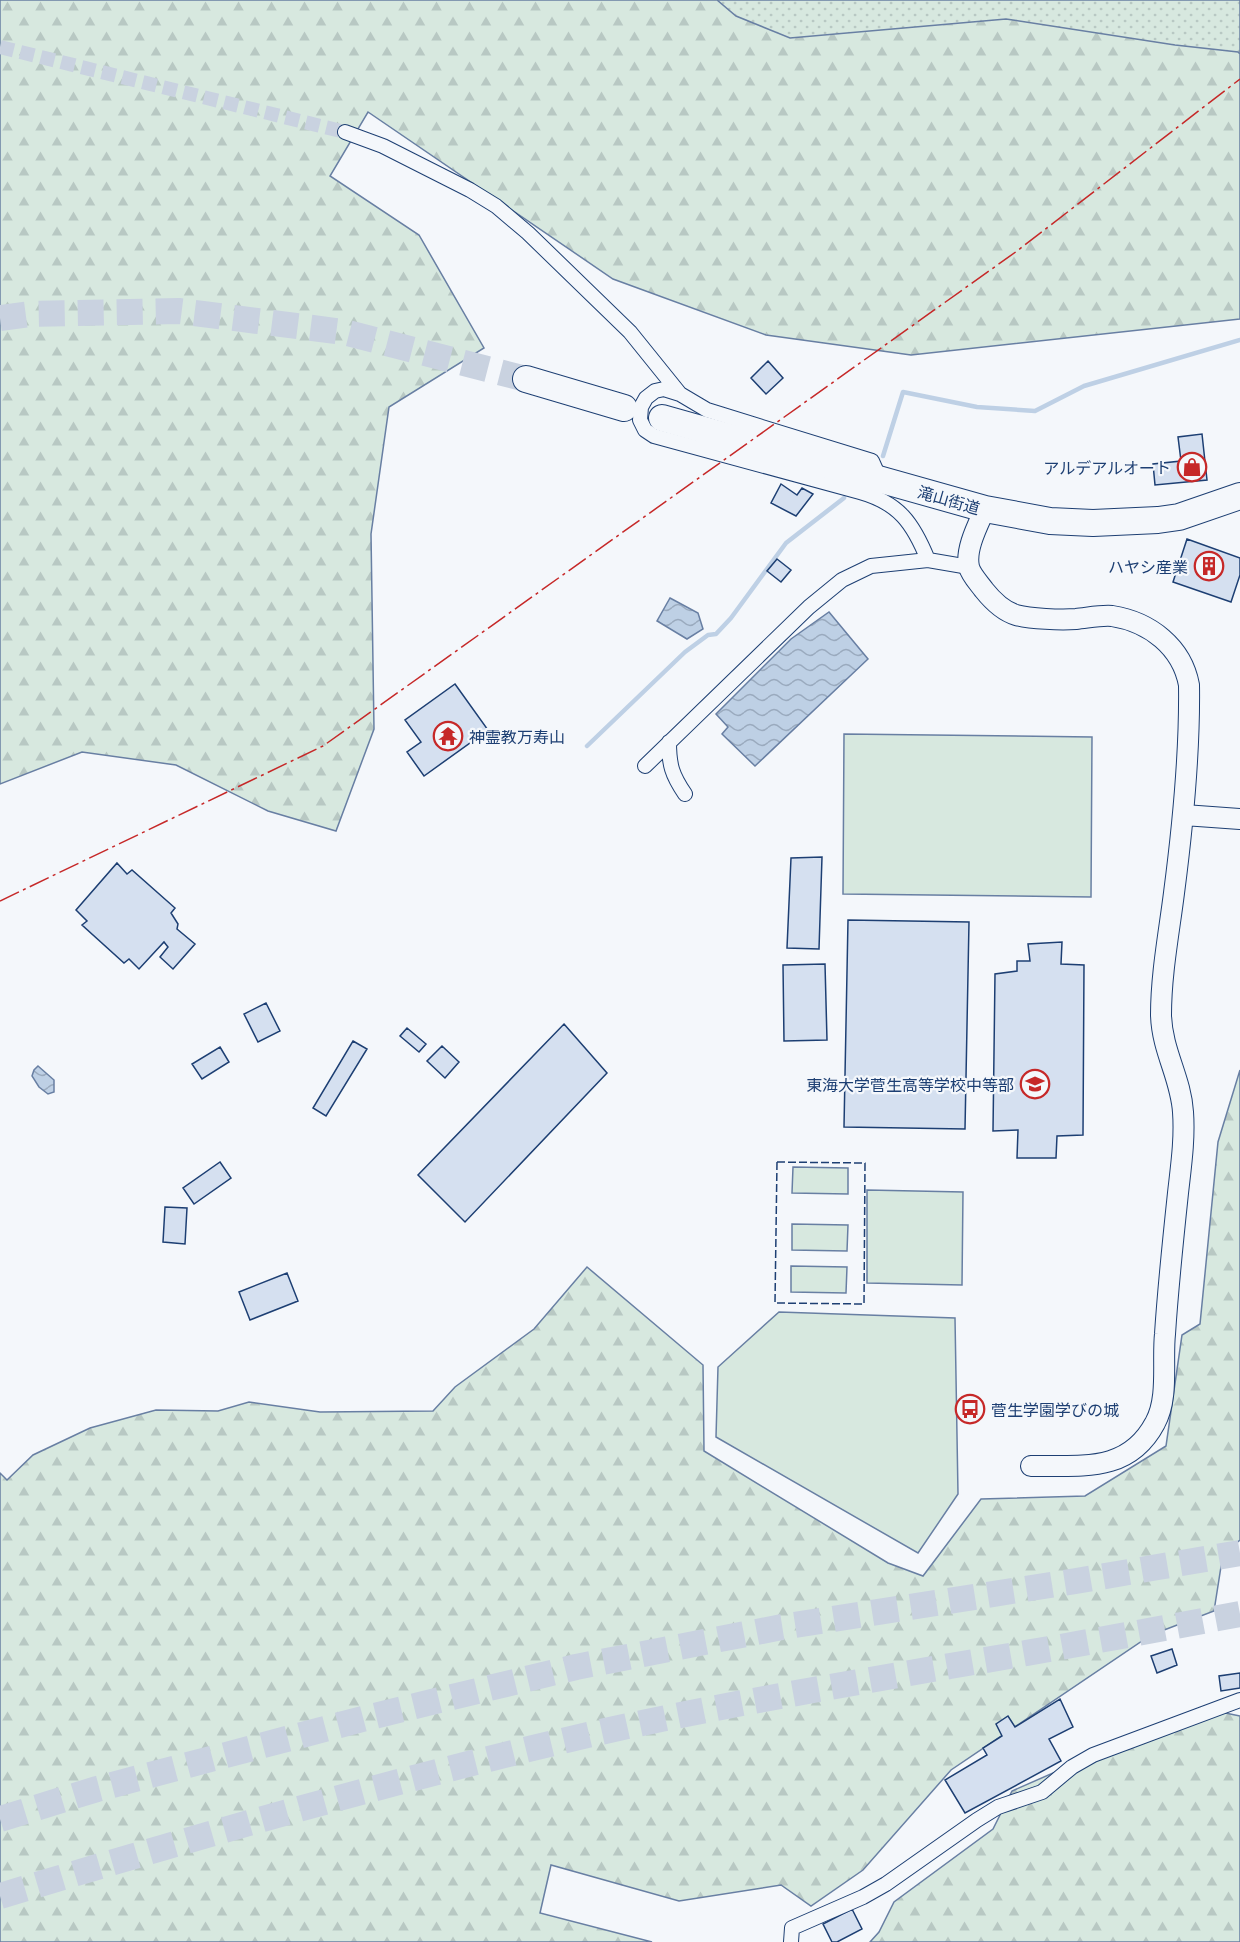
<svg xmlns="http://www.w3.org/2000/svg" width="1240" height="1942" font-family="Literata,'Noto Sans JP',serif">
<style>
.grass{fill:url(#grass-dots);stroke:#687fa3;stroke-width:1.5}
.forest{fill:url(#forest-firs);stroke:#687fa3;stroke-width:1.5}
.park{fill:#d7e8df;stroke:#687fa3;stroke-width:1.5}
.water{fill:url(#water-waves);stroke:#687fa3;stroke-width:1.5}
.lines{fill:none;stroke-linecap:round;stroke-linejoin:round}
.stream{stroke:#bed0e5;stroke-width:4.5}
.building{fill:#d5e0f0;stroke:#1d3f73;stroke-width:1.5}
.street-tunnel{stroke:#c9d2e0;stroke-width:14;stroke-dasharray:14 7;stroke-linecap:butt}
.highway-tunnel{stroke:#c9d2e0;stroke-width:26;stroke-dasharray:26 13;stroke-linecap:butt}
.street-casing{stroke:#1d3f73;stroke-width:16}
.secondary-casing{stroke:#1d3f73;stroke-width:22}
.highway-casing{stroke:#1d3f73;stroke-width:28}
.street{stroke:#f4f7fb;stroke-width:14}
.secondary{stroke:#f4f7fb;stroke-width:20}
.highway{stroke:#f4f7fb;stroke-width:26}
.fence{stroke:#1d3f73;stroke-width:1.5;stroke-dasharray:8 3;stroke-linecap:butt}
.power{stroke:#c62828;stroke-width:1.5;stroke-dasharray:21 4.5 3 4.5;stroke-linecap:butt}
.labels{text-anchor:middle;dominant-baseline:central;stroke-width:4.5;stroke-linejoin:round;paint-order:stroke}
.poi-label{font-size:16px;fill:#1d3f73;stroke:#f4f7fb;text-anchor:end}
.street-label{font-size:16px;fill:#1d3f73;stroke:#f4f7fb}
</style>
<defs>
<pattern id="grass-dots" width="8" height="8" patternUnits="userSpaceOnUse" patternTransform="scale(1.5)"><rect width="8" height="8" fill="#d7e8df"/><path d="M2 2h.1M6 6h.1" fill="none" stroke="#b8c8c3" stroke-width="1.8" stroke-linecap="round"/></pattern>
<pattern id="forest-firs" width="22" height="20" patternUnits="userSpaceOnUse" patternTransform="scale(1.5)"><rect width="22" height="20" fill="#d7e8df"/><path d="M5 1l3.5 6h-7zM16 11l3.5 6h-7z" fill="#b8c8c3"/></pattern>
<pattern id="water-waves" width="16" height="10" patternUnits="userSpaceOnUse" patternTransform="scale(1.5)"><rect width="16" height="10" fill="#bed0e5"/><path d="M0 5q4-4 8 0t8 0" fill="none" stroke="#9aaabe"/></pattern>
</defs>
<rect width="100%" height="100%" fill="#f4f7fb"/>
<path class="grass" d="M586 0H1240V104L826 76Z"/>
<path class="forest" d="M0 0H717L736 16 790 38 1006 19 1175 45 1238 52 1240 54V319L911 355 766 335 613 279 368 112 330 176 419 235 484 348 389 407 371 534 374 729 336 831 268 811 176 765 82 752 0 784Z
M1240 1070V1540L1223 1554 1214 1611 1151 1635 951 1770 863 1870 811 1906 781 1885 679 1901 551 1865 540 1913 652 1942H0V1473L7 1480 33 1455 90 1428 156 1410 218 1411 249 1402 320 1412 433 1411 455 1387 534 1329 587 1267 703 1365 704 1451 888 1563 923 1576 981 1499 1085 1496 1166 1446 1182 1335 1200 1324 1218 1142Z
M1201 1708 1240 1716V1942H870L879 1932 894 1902 993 1829 1012 1791Z"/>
<path class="park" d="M844 734 1092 737 1091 897 843 894Z
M793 1167 848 1168V1194L792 1193Z
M867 1190 963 1192 962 1285 867 1283Z
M792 1224 848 1225 847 1251 792 1250Z
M791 1266 847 1267 846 1293 791 1292Z
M779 1312 955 1318 958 1494 918 1553 716 1437 718 1367Z"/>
<path class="water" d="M670 598 698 613 703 629 687 639 657 621Z
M829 612 868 659 755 766 722 734 728 727 716 714 791 639Z
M38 1066 54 1080V1092L48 1094 39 1087 32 1076 34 1070Z"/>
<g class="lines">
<path class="stream" d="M883 456 903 392 977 407 1035 411 1084 386 1240 340
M587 746 685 652 708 635 716 634 731 618 786 543 844 498"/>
</g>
<path class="building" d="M768 361 783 378 766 394 751 378Z
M1202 434 1207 480 1155 485 1153 464 1181 461 1178 437Z
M781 484 797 495 802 488 813 494 796 516 771 503Z
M1187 539 1240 558V575L1231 602 1173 582Z
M777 559 791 570 781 582 767 571Z
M455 684 488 730 424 776 407 752 421 742 405 720Z
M822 857 819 949 787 948 791 858Z
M117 863 127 874 132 870 175 908 171 913 178 924 177 929 195 944 173 969 160 957 168 947 164 942 139 969 129 959 124 963 82 925 87 921 76 910Z
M848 920 969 922 965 1129 844 1127Z
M1062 942 1061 964 1084 965 1083 1135 1057 1136 1056 1158H1017L1018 1130 993 1131 995 974 1017 971V961H1030L1028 944Z
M825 964 827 1040 784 1041 783 965Z
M266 1003 280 1031 258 1042 244 1014Z
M564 1024 607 1073 465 1222 418 1175Z
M407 1028 426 1044 419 1052 400 1036Z
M353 1041 367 1049 326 1116 313 1108Z
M442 1046 459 1062 445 1078 427 1061Z
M220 1047 229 1062 202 1079 192 1064Z
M220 1162 231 1178 194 1204 183 1188Z
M165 1207 187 1208 185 1244 163 1242Z
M287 1273 298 1301 250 1320 239 1292Z
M1172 1649 1177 1665 1157 1673 1151 1656Z
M1240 1673V1688L1221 1691 1219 1676Z
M1060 1699 1073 1727 1049 1739 1061 1761 965 1813 945 1780 987 1755 983 1748 1002 1736 996 1724 1008 1716 1015 1727Z
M852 1909 862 1929 837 1942H832L823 1924Z"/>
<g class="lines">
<path class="street-tunnel" d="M0 47 345 132"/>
<path class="highway-tunnel" d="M0 318 30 314 179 311 344 332 526 379
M0 1819 97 1789 370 1717 576 1667 782 1627 1076 1581 1240 1553
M0 1896C196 1837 393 1780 592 1734 710 1707 831 1687 950 1666 1047 1650 1144 1632 1240 1614"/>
<g class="street-casing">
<path id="street" d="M345 132 383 146 470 190 496 206 528 233 630 332 680 394
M880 479 872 461 707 410 680 394 664 389 655 391 646 398 641 407 640 420 645 430 654 436 860 492C899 503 913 523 928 560
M669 742C669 765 672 775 685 794
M645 766 809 607 842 580 871 566 928 560 969 567
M791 1942 792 1928 863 1897 886 1884 977 1820 998 1807 1042 1792 1072 1767 1093 1755 1240 1700"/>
</g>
<g class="secondary-casing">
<path id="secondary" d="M985 509C978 525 965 549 969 567 971 575 979 583 984 590 992 600 1003 611 1016 615 1030 619 1061 620 1076 619 1087 618 1101 615 1112 616 1150 622 1182 647 1189 685 1190 755 1183 824 1174 893 1169 933 1161 974 1161 1015 1162 1051 1181 1078 1183 1112 1185 1139 1181 1166 1178 1193 1173 1240 1168 1287 1165 1334 1162 1361 1169 1398 1155 1423 1128 1474 1080 1465 1031 1466
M1184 815 1240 819"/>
</g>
<g class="highway-casing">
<path id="highway" d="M526 379 624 408
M662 418 985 509 1050 521 1093 523 1158 520 1179 517 1240 496"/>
</g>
<use href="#street" class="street"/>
<use href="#secondary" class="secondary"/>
<use href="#highway" class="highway"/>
<path class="fence" d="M777 1162 865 1163 864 1304 775 1303Z"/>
<path class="power" d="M0 901 323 746 1017 251 1240 79"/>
</g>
<defs>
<g id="shop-ring" transform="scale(1.5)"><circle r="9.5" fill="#f4f7fb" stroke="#c62828" stroke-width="1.5"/><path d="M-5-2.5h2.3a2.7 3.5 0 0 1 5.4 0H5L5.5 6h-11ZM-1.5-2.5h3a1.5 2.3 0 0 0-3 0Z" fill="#c62828"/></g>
<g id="building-ring" transform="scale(1.5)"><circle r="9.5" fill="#f4f7fb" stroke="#c62828" stroke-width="1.5"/><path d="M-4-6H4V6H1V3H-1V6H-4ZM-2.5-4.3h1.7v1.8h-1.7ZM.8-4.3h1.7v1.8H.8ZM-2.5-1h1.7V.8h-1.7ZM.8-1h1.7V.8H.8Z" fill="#c62828"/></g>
<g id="temple-ring" transform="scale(1.5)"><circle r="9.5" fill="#f4f7fb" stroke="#c62828" stroke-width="1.5"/><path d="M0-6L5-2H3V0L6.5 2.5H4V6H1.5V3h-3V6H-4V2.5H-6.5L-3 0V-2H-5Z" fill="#c62828"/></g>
<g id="school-ring" transform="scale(1.5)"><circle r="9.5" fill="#f4f7fb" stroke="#c62828" stroke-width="1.5"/><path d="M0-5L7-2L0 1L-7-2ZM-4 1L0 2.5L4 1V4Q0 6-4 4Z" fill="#c62828"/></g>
<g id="bus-ring" transform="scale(1.5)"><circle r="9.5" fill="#f4f7fb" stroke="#c62828" stroke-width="1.5"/><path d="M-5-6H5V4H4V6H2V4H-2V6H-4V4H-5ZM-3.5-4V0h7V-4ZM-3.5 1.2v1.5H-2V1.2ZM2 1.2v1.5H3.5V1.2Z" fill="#c62828"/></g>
</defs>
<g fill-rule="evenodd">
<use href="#shop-ring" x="1192" y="467"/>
<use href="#building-ring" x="1209" y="566"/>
<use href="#temple-ring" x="448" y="736"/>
<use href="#school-ring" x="1035" y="1084"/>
<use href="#bus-ring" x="970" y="1409"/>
</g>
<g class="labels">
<g class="poi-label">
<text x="1171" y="467">アルデアルオート</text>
<text x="1188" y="566">ハヤシ産業</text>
<text x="469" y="736" text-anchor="start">神霊教万寿山</text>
<text x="1014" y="1084">東海大学菅生高等学校中等部</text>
<text x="991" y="1409" text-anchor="start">菅生学園学びの城</text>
</g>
<g class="street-label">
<text transform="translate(949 499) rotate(16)">滝山街道</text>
</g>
</g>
</svg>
